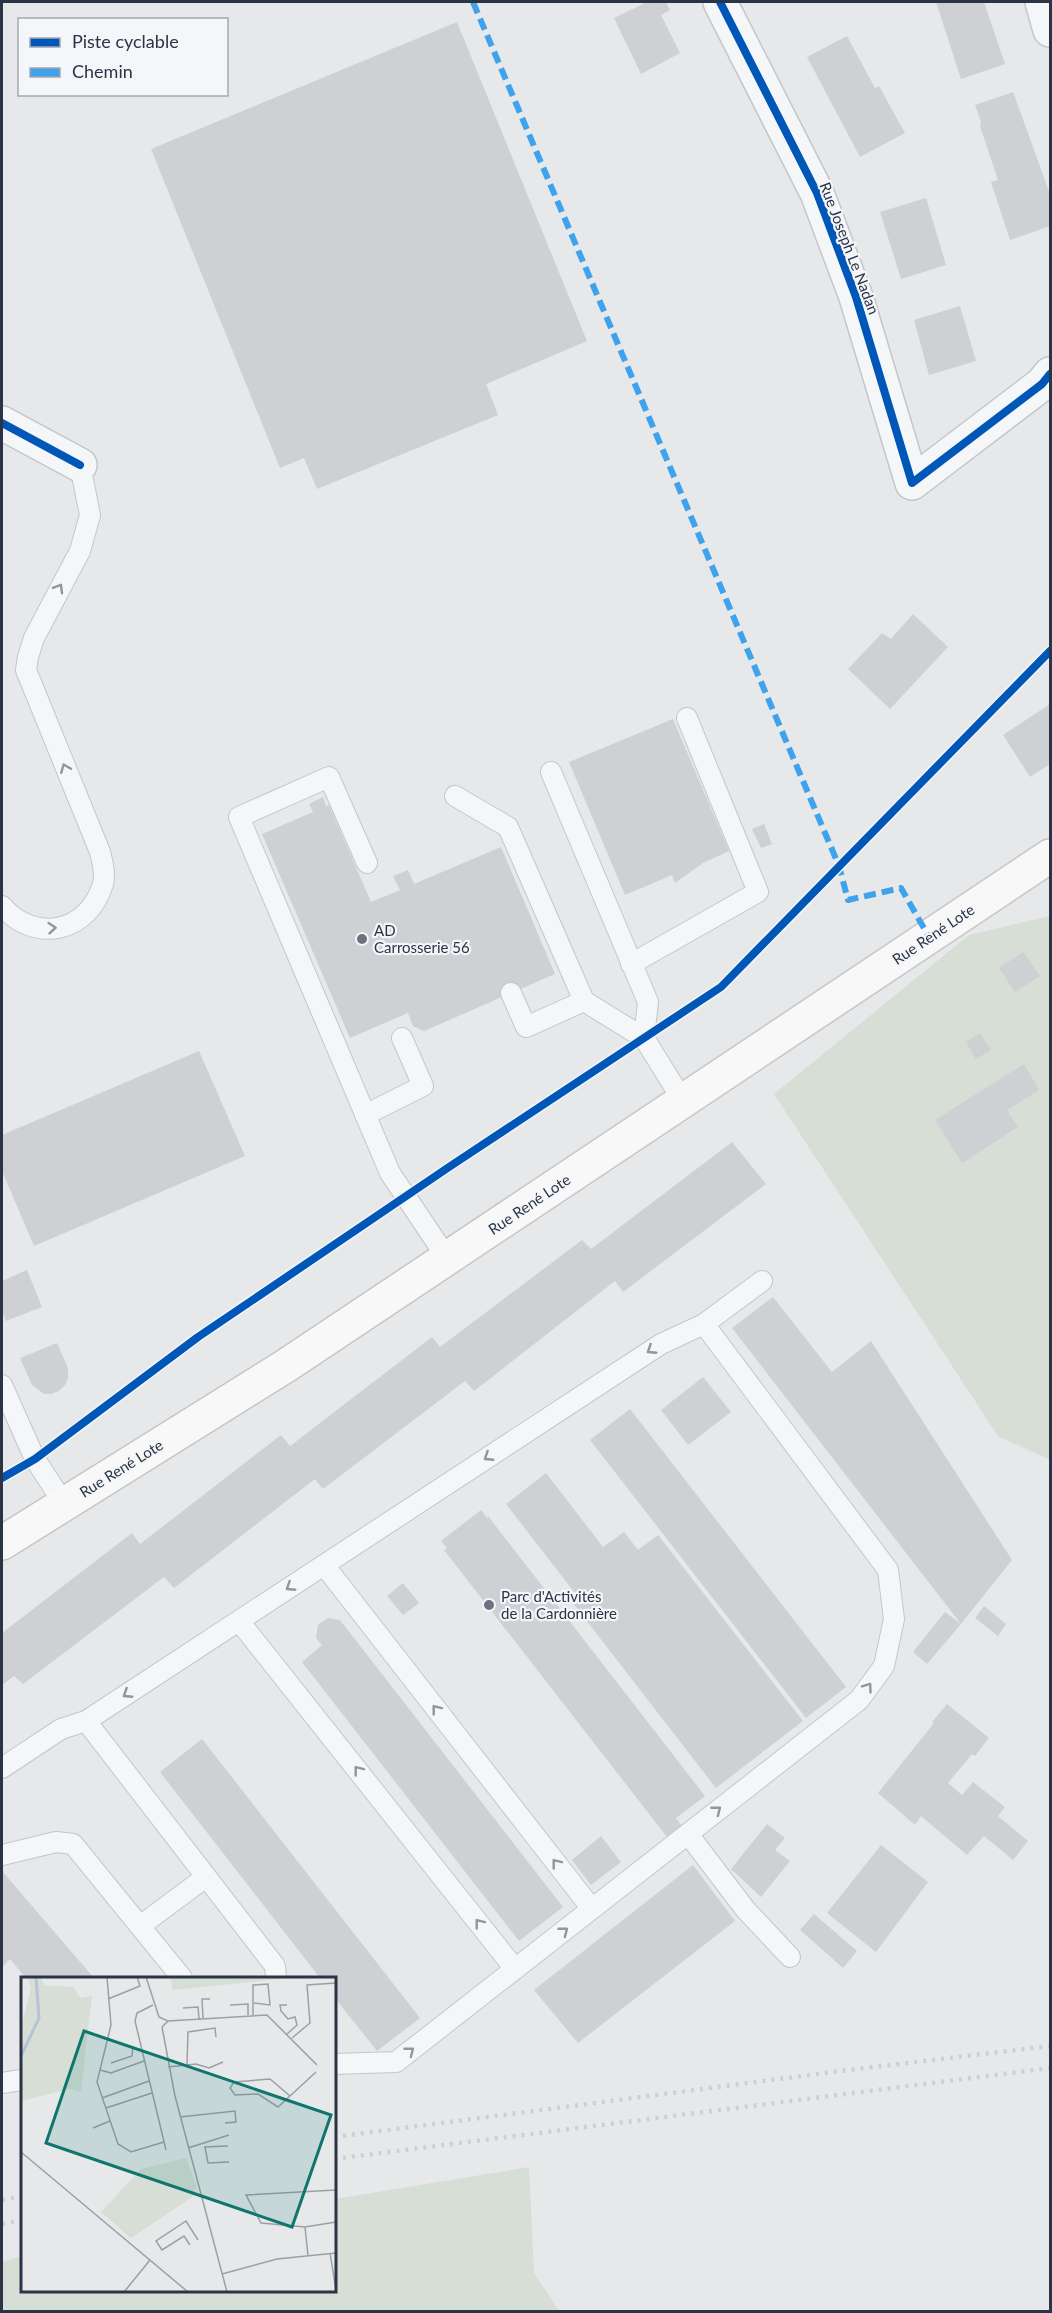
<svg xmlns="http://www.w3.org/2000/svg" width="1052" height="2313" font-family="Lato,sans-serif">
<style>
.green{fill:#d6ded6}
.building{fill:#ced0d3}
.lines{fill:none;stroke-linecap:round;stroke-linejoin:round}
.service-casing{stroke:#c4c6c8;stroke-width:22}
.minor-casing{stroke:#c4c6c8;stroke-width:36}
.secondary-casing{stroke:#c4c6c8;stroke-width:36}
.service{stroke:#f5f6f7;stroke-width:20}
.minor{stroke:#f5f6f7;stroke-width:33}
.secondary{stroke:#f8f8f8;stroke-width:33}
.rail{stroke:#cecfd2;stroke-width:4.5;stroke-dasharray:3 6;stroke-linecap:butt}
.quiet{stroke:#3ea3ec;stroke-width:6;stroke-dasharray:12 6;stroke-linecap:butt}
.cycleway-casing{stroke:#f4f6f9;stroke-width:11}
.cycleway{stroke:#0057b8;stroke-width:8}
.oneway{stroke:#90959e}
.poi-dot{fill:#6c737f;stroke:#f4f6f9;stroke-width:2}
.labels{text-anchor:middle;dominant-baseline:central;stroke-width:4.5;stroke-linejoin:round;paint-order:stroke}
.street-label{font-size:15px;fill:#2b3445;stroke:#f4f6f9}
.poi-label{font-size:15px;fill:#2b3445;stroke:#f4f6f9;text-anchor:start}
.inset-river{fill:none;stroke:#b4c4d5;stroke-width:3}
.inset-road{fill:none;stroke:#9ba0a8;stroke-width:1.5}
.view{fill:#0f766e;fill-opacity:0.15;stroke:#0f766e;stroke-width:3}
.inset-edge{fill:none;stroke:#2b3445;stroke-width:3}
</style>
<rect width="100%" height="100%" fill="#e6e8ea"/>
<path class="green" d="M1050 916V1460L998 1436 774 1094 969 935Z
M529 2167 534 2273 559 2311H2V2262L22 2256V2290H334L335 2199Z"/>
<path class="building" d="M647 2H666L670 10 661 15 680 53 641 74 614 18Z
M936 2H984L1005 64 961 79Z
M457 22 587 341 486 384 498 415 317 489 304 458 280 468 151 149Z
M847 36 875 88 879 86 905 133 860 157 807 57Z
M1013 92 1050 194V226L1010 240 991 182 998 180 980 126 981 122 975 105Z
M926 198 946 265 901 279 880 212Z
M960 306 976 361 929 375 914 320Z
M913 614 948 647 890 709 848 669 882 633 891 639Z
M1050 704V764L1030 777 1003 735Z
M673 719 729 851 703 863 675 883 672 875 625 895 569 762Z
M323 797 326 806 329 805 371 902 400 890 393 876 408 870 414 884 501 847 555 974 424 1031 413 1026 408 1013 350 1038 262 834 313 812 309 804Z
M764 824 772 844 761 848 752 829Z
M1023 952 1040 976 1015 992 999 968Z
M980 1033 991 1050 976 1059 966 1042Z
M199 1051 245 1156 34 1246 2 1171V1135Z
M1024 1064 1039 1090 1007 1110 1018 1127 962 1163 935 1120Z
M732 1142 766 1184 623 1292 615 1281 474 1391 465 1381 323 1489 315 1479 174 1588 164 1577 23 1684 14 1676 2 1685V1633L132 1533 140 1544 281 1435 290 1446 432 1337 440 1347 582 1240 591 1249Z
M27 1270 42 1307 6 1321 2 1311V1281Z
M773 1297 832 1372 871 1341 1012 1560 961 1624 732 1328Z
M57 1343 68 1368V1378L65 1385 59 1391 51 1394H44L32 1385 20 1358Z
M703 1377 731 1412 688 1445 661 1410Z
M630 1409 846 1687 806 1718 590 1440Z
M546 1473 603 1547 624 1532 638 1550 658 1535 803 1721 716 1788 572 1602 578 1597 506 1504Z
M481 1510 487 1518 488 1516 705 1796 676 1818 682 1826 667 1837 444 1550 447 1548 441 1541Z
M403 1583 419 1603 403 1615 387 1596Z
M984 1606 1006 1624 998 1636 975 1618Z
M945 1612 961 1624 927 1664 913 1652Z
M328 1618 340 1620 563 1907 519 1941 302 1662 322 1645 316 1638 318 1625Z
M947 1704 989 1738 975 1756 972 1754 948 1783 962 1795 973 1782 1005 1807 998 1816 1028 1841 1013 1860 984 1836 967 1855 921 1816 915 1825 878 1793 934 1723 932 1722Z
M202 1739 420 2018 377 2051 334 1997V1978H320L160 1772Z
M767 1824 785 1838 775 1850 790 1861 761 1897 731 1869Z
M601 1836 621 1862 591 1885 572 1860Z
M881 1845 928 1882 876 1952 827 1913Z
M693 1865 735 1921 578 2043 534 1990Z
M2 1871 94 1978H26L10 1959 2 1967Z
M814 1914 857 1951 843 1968 800 1930Z"/>
<g class="lines">
<g class="service-casing">
<path id="service" d="M551 772 648 1002 644 1038
M455 796 508 827 584 1001 644 1038 683 1101
M367 863 329 777 239 817 390 1173 447 1258
M2 906C35 944 88 933 103 884 106 874 102 861 100 852L26 670 28 657 34 638 80 551 90 515 80 465
M631 964 758 892 687 718
M511 993 526 1027 584 1001
M365 1115 423 1086 402 1038
M2 1385 35 1459 64 1504
M324 1565 592 1909
M239 1621 515 1969
M86 1721 275 1966 276 1978
M2 1768 61 1729 86 1721 661 1344 704 1324 762 1281
M688 1834 745 1909 790 1957
M2 1855 56 1842 73 1844 182 1978
M140 1926 206 1877
M334 2064 396 2062 859 1700 884 1666 894 1619 888 1570 704 1324
M2 2083 22 2080"/>
</g>
<g class="minor-casing">
<path id="minor" d="M720 2 817 193 856 297 912 483 1042 384 1050 374
M1042 2 1050 30
M2 423 80 465"/>
</g>
<g class="secondary-casing">
<path id="secondary" d="M2 1543 287 1365 1050 856"/>
</g>
<use href="#service" class="service"/>
<use href="#minor" class="minor"/>
<use href="#secondary" class="secondary"/>
<path class="rail" d="M334 2137 848 2070 1050 2046
M334 2159 1050 2068
M2 2200 22 2196
M2 2224 22 2220"/>
<path class="quiet" d="M473 2 839 866 848 900 901 888 929 937"/>
<g class="cycleway-casing">
<path id="cycleway" d="M720 2 817 193 856 297 912 483 1042 384 1050 374
M2 423 80 465
M2 1478 35 1459 198 1337 449 1167 721 987 1050 651"/>
</g>
<use href="#cycleway" class="cycleway"/>
</g>
<defs><path id="oneway-chevron" d="M-2-3.5L2.5 0L-2 3.5" fill="none" stroke-width="1.6" stroke-linecap="round" stroke-linejoin="round" transform="scale(1.5)"/></defs>
<g class="oneway">
<use href="#oneway-chevron" transform="translate(59 588) rotate(-60)"/>
<use href="#oneway-chevron" transform="translate(65 768) rotate(-112)"/>
<use href="#oneway-chevron" transform="translate(52 928) rotate(-5)"/>
<use href="#oneway-chevron" transform="translate(651 1350) rotate(147)"/>
<use href="#oneway-chevron" transform="translate(488 1457) rotate(147)"/>
<use href="#oneway-chevron" transform="translate(290 1587) rotate(147)"/>
<use href="#oneway-chevron" transform="translate(868 1687) rotate(-54)"/>
<use href="#oneway-chevron" transform="translate(127 1694) rotate(147)"/>
<use href="#oneway-chevron" transform="translate(436 1709) rotate(-128)"/>
<use href="#oneway-chevron" transform="translate(358 1770) rotate(-128)"/>
<use href="#oneway-chevron" transform="translate(717 1810) rotate(-38)"/>
<use href="#oneway-chevron" transform="translate(556 1863) rotate(-128)"/>
<use href="#oneway-chevron" transform="translate(479 1923) rotate(-128)"/>
<use href="#oneway-chevron" transform="translate(564 1931) rotate(-38)"/>
<use href="#oneway-chevron" transform="translate(410 2051) rotate(-38)"/>
</g>
<g class="poi-dot">
<circle cx="362" cy="939" r="6"/>
<circle cx="489" cy="1605" r="6"/>
</g>
<g class="labels">
<g class="street-label">
<text transform="translate(850 248) rotate(69)">Rue Joseph Le Nadan</text>
<text transform="translate(933 934) rotate(-34)">Rue René Lote</text>
<text transform="translate(529 1204) rotate(-34)">Rue René Lote</text>
<text transform="translate(121 1468) rotate(-32)">Rue René Lote</text>
</g>
<g class="poi-label">
<text x="374" y="930">AD<tspan x="374" dy="17">Carrosserie 56</tspan></text>
<text x="501" y="1596">Parc d'Activités<tspan x="501" dy="17">de la Cardonnière</tspan></text>
</g>
</g>
<g transform="translate(21 1977)">
<rect width="315" height="315" fill="#e6e8ea"/>
<path d="M6 0H20L23 8 52 10 59 21 71 19 60 115 48 112 0 124V50L10 11ZM149 0H268V1L152 13ZM165 181 175 207 174 218 110 261 80 235 120 192Z" fill="#d6ded6"/>
<path class="inset-river" d="M0 79 18 41 15 0"/>
<path class="inset-road" d="M86 0 90 48 76 105 97 167 110 175 143 165M125 0 138 40M87 22 119 9 116 0M132 28 116 36 114 44 145 173M209 28 227 27V38M266 28H259L260 34 267 42 274 40 276 48 266 57M162 31 177 30 178 42M232 38V8L247 7 249 28 233 26M138 40 147 44 141 50M182 41 181 22H189M147 44 246 38 296 88M141 50 154 119 206 315M271 61 289 46 286 8 315 6M90 86 111 79 112 69M166 87 167 55 194 51 195 60M147 90 175 87 188 91 202 85M79 93 90 96 123 84M269 119 249 102 213 105 209 111 214 118 237 117 257 130 295 95M81 121 128 104M85 131 131 116M159 140 214 134 215 145 204 146M72 151 89 144M183 170 207 169M184 170 187 186 208 185M167 171 208 158M0 175 167 315M315 213 225 218 240 246 284 250 315 245M284 250 287 279M169 268 163 259 141 273 135 264 165 244 177 263M309 276 315 313M201 297 256 282 315 276M103 315 129 283"/>
<path class="view" d="M63 54 310 138 271 250 25 166Z"/>
<rect width="315" height="315" class="inset-edge"/>
</g>
<rect width="1052" height="2313" fill="none" stroke="#2b3445" stroke-width="6"/>
<rect x="18" y="18" width="210" height="78" fill="#f4f6f9" stroke="#a4a8b1" stroke-width="1.5"/>
<rect x="30" y="38" width="30" height="9" fill="#0057b8" stroke="#a4a8b1" stroke-width="1.5"/>
<text x="72" y="48" font-size="18" fill="#2b3445">Piste cyclable</text>
<rect x="30" y="68" width="30" height="9" fill="#3ea3ec" stroke="#a4a8b1" stroke-width="1.5"/>
<text x="72" y="78" font-size="18" fill="#2b3445">Chemin</text>
</svg>
